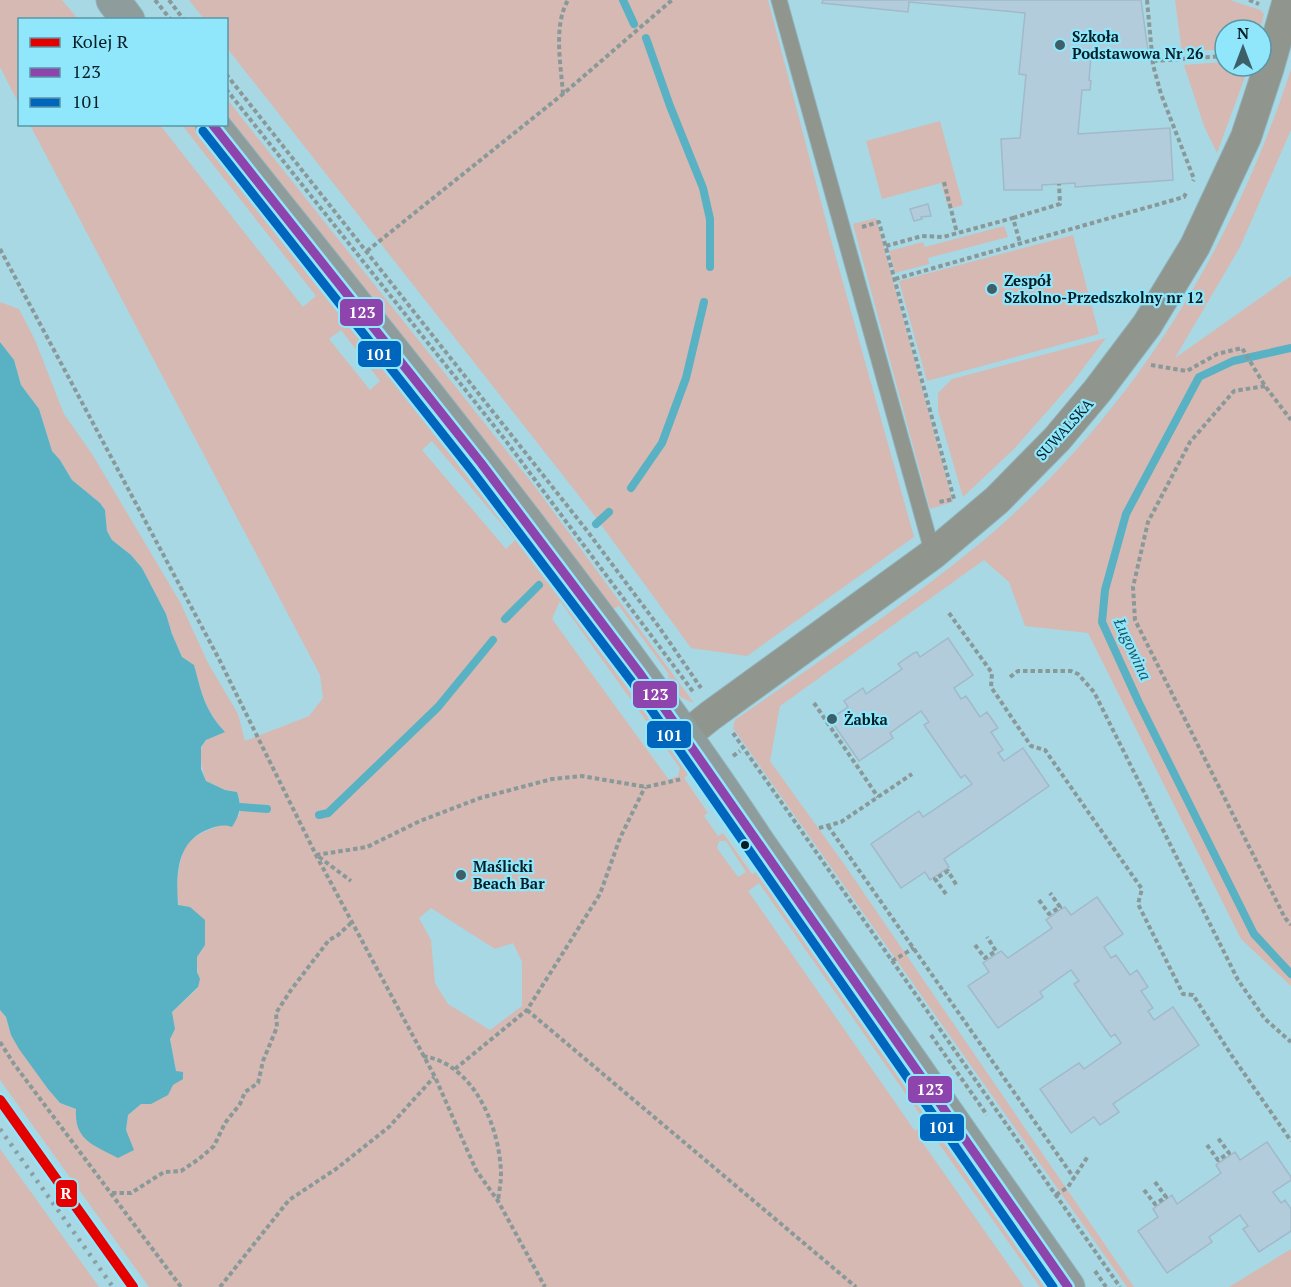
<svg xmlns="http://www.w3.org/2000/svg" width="1291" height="1287" font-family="'PT Serif',serif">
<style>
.green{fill:#d6b9b2;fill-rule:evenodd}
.water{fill:#59b2c4}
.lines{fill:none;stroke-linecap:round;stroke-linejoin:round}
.stream{stroke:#59b2c4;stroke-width:8}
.building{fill:#b3ccdb;stroke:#a1b9ca;stroke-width:1.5}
.lane-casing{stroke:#8fb4bd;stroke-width:17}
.street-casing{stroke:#8fb4bd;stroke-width:32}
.secondary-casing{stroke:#8fb4bd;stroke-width:35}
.path{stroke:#89999a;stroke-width:4;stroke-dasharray:4.5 3;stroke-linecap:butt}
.lane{stroke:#90958e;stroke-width:15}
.street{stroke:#90958e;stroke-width:30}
.secondary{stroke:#8e9d9c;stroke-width:33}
.rail{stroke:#87a0a3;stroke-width:4.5;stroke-dasharray:3 6;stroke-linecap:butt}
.bus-1-casing{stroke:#90e7fc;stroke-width:14}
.bus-2-casing{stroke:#90e7fc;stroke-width:14}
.bus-1{stroke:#8e44ad;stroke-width:9}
.bus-2{stroke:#0065bd;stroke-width:9}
.rail-1-casing{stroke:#90e7fc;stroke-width:15}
.rail-1{stroke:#e50000;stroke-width:10}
.poi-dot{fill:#3d6068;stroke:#90e7fc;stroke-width:2}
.bus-dot{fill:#031f25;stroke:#90e7fc;stroke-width:2}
.labels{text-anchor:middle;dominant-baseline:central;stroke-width:4.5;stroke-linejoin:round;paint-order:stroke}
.poi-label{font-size:15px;font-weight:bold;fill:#031f25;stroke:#90e7fc;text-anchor:start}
.street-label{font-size:15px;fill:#031f25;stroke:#90e7fc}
.water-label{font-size:16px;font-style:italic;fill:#1f5864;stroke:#90e7fc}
.line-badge{stroke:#90e7fc;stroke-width:2}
.badge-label{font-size:16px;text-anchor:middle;font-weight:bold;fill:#fff}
</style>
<rect width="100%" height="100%" fill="#a8d8e4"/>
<path class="green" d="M0 0H62L78 19 20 20 19 104 0 67Z
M189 0H768L830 236 914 537 747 656 691 648 594 515 227 48 226 20 204 19Z
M1175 0H1230L1260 10 1264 14 1260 30H1225V49L1182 52Z
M1225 62V66H1249L1217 153 1204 126 1184 65Z
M1291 69V130L1240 247 1175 358 1291 276V986L1241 939 1088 633 1025 626 1009 582 984 560 780 706 770 761 844 864 1134 1287H1127L733 728 735 720C816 663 901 608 978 545 1127 421 1232 252 1291 69Z
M226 98 536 488 694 703C681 698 674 694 666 683L669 681 668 673 619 606 613 609 526 494 227 115Z
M940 121 963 205 949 209 941 183 882 199 866 141Z
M30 125H160L303 307 316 296 182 125H194L524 541 690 773 684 778 708 813 704 816 718 836 723 833 752 874 758 871 1048 1287H1040L930 1131 920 1139 1024 1287H149L0 1080V1010L6 1017 11 1035 48 1089 60 1103 76 1109C74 1128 87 1142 103 1150L126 1130 128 1115 141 1104H151L176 1071 170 1038 175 1029 172 1012 198 988 197 957 205 945C198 933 184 918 179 905 174 893 179 851 189 842 203 829 223 826 239 816L241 805 237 792 225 790 206 781C202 770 196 747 207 740 212 736 220 734 225 732 204 708 202 694 194 665L182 657 172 634 166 614 142 568 131 555 112 540 107 531 105 510 100 503 72 480 60 460 52 451 39 409 21 385 14 360 0 342V302L19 309 35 340 64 414 92 454 180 602 208 663 238 714 245 741 309 716 323 698 320 675ZM341 330 380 381 370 390 329 339ZM432 441 515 540 506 549 422 450ZM560 601 680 768 678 776 669 780 552 619ZM719 841H726L746 872 738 877 717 848ZM759 883 926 1123 915 1131 748 891ZM431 908 495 949 513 943 522 962V1006L490 1030 448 1004 435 983 431 940 419 918Z
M876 218 953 502 930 509 853 224Z
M1004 226 1008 237 928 258 929 264 895 273 889 251 923 242 925 247Z
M1073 235 1099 334 927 381 899 281Z
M1106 338 1072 383 1015 448 963 497 938 411V393L952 379Z
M0 1149 99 1287H0Z
M1291 1249V1287H1229Z"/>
<path class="water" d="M0 342 14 360 21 385 39 409 52 451 60 460 72 480 100 503 105 510 107 531 112 540 131 555 142 568 166 614 172 634 182 657 194 665C202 694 204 709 225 732L206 740 201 747V769L206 781 225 790 237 792C242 807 240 814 232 827 223 824 217 826 209 829 176 841 176 875 178 905L190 907 205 920V945L197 957V972L200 979 198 987 172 1012 175 1029 170 1039 176 1071 183 1072V1079L173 1085 168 1095 151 1104H141L128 1115 126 1130 134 1150 118 1158C94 1145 74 1141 76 1109L60 1103 48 1089 19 1049 11 1035 6 1017 0 1010Z"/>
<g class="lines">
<path class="stream" d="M623 0 634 24
M646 38 670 106 703 188 710 219V267
M1291 348 1233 361 1199 377 1126 514 1105 590 1102 622 1139 703 1254 934 1291 974
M631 488 662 443 686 378 704 302
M596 524 609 512
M505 619 539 585
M241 807 267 809
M319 815 328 813 438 707 493 640"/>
</g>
<path class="building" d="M823 0H1141L1148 51 1105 54 1106 57 1096 58 1095 55H1091L1089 80 1091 81 1090 90H1082L1078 134 1170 128 1173 180 1075 187V183L1059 184 1042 185V190H1004L1001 139 1020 138 1026 75 1019 74 1025 13 909 2 908 12 822 3Z
M928 204 931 216 921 217 922 219 914 221 910 209Z
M948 638 973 675 954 688 961 699 966 696 980 717 987 712 998 728 991 732 1003 750 998 753 1004 761 1023 748 1049 786 944 859 949 867 930 880 925 872 901 888 871 844 919 811 923 817 972 784 965 775 961 778 924 725 929 722 921 711 890 733 893 738 859 761 830 719 848 707 844 701 860 690 863 688 866 694 902 669 898 664 914 653 917 652 920 657Z
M1097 897 1123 934 1104 947 1111 958 1116 955 1130 975 1137 970 1148 987 1141 991 1153 1008 1148 1011 1154 1020 1173 1007 1199 1045 1113 1104 1119 1112 1100 1125 1094 1117 1071 1133 1040 1089 1079 1063 1084 1069 1121 1043 1115 1034 1111 1037 1074 984 1079 981 1071 970 1040 992 1043 997 998 1028 968 986 989 972 983 963 1001 951 1008 958 1052 928 1046 920 1061 909 1065 907 1071 915Z
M1267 1142 1291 1177V1180L1273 1192 1281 1203 1285 1200 1291 1209V1231L1259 1252 1243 1229 1248 1226 1240 1215 1209 1237 1212 1242 1167 1273 1138 1231 1158 1217 1153 1209 1172 1195 1177 1204 1221 1173 1216 1165 1235 1152 1240 1160Z"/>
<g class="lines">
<g class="lane-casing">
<path id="lane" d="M779 0 933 554"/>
</g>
<g class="street-casing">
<path id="street" d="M685 736 710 716 933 554 997 500 1057 439 1098 390 1147 325 1195 246 1246 137 1269 67 1288 0"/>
</g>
<g class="secondary-casing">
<path id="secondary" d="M113 0 128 20
M212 124C332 275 453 424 569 578 634 664 698 751 757 841L1068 1287"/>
</g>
<path class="path" d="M155 0 171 20
M169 0 184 20
M1147 0 1153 65 1161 94 1194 179 1193 181
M1249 0 1259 4
M1153 61 1225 56
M226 74 588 532 659 627 701 688
M226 89 506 441 694 693
M563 94C561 65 553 26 568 0
M944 182 957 233
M1013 218 1060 204 1059 184
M862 227 879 222 954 499 939 502
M886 246 922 236 943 237 1013 218 1020 243
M0 249 219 659 316 855 435 1077 476 1170 498 1201 545 1287
M367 251 563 94 672 0
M895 279 1184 197 1186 193
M1151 365 1187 371 1217 354 1242 348 1265 386 1291 420
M1265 386 1234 391 1190 442 1148 522 1133 587 1135 620 1285 918 1291 925
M949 613 992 673 991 687 1031 746 1045 750 1137 882 1142 889 1138 904 1183 994 1193 995 1232 1056 1291 1141
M1010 677 1018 671H1071L1078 674 1094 692 1238 980 1265 1019 1291 1042
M814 703 878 797
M733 733 1120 1287
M733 756 740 751
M828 826 1074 1178
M819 828 841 822 912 774
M316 855 367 847 420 821 480 798 552 779 582 776 646 787 682 779
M319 857 351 881
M946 894 935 879 948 871 957 886
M1039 900 1049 914 1060 907 1050 893
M975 945 985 958 996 951 987 937
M892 961 914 948
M527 1010 856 1287
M931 1035 987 1115
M0 1042 14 1064 181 1287
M423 1056C474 1064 500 1127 501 1174 501 1183 499 1192 498 1201
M455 1069 527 1010 600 894 620 838 645 787
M1207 1145 1218 1160 1229 1153 1218 1138
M1144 1190 1155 1204 1166 1197 1155 1182
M112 1193H131L164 1172 181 1171 199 1159 214 1146 225 1123 240 1104 245 1092 258 1083 263 1061 277 1027 276 1013 291 990 329 940 338 935 352 922
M1056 1195 1068 1187 1088 1156
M1095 1271 1106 1287
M220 1287 289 1200 336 1169 389 1127 434 1077"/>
<use href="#lane" class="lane"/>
<use href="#street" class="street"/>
<use href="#secondary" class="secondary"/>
<path class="rail" d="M0 1129 113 1287"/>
<g class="bus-1-casing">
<path id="bus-1" d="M212 124 481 463 641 675 1068 1287"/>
</g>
<g class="bus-2-casing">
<path id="bus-2" d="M203 131 472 471 632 682 1053 1287"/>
</g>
<use href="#bus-1" class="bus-1"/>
<use href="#bus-2" class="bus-2"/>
<g class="rail-1-casing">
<path id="rail-1" d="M0 1100 133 1287"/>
</g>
<use href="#rail-1" class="rail-1"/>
</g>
<g class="poi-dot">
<circle cx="1060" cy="45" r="6"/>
<circle cx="992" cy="289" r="6"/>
<circle cx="832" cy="719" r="6"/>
<circle cx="461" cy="875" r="6"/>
</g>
<circle class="bus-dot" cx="745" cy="845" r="5"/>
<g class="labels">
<g class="poi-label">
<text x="1072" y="36">Szkoła<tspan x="1072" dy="17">Podstawowa Nr 26</tspan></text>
<text x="1004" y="280">Zespół<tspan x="1004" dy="17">Szkolno-Przedszkolny nr 12</tspan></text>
<text x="844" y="719">Żabka</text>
<text x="473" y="866">Maślicki<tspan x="473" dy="17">Beach Bar</tspan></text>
</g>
<g class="street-label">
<text transform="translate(1064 429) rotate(-48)">SUWALSKA</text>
</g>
<g class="water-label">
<text transform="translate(1133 649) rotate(65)">Ługowina</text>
</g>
</g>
<g class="line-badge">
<rect x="339" y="298" width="45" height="29" rx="6" fill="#8e44ad"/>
<rect x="357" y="340" width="45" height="28" rx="6" fill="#0065bd"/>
<rect x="632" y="680" width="46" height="29" rx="6" fill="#8e44ad"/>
<rect x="646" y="720" width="46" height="29" rx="6" fill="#0065bd"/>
<rect x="907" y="1075" width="46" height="29" rx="6" fill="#8e44ad"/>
<rect x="919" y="1113" width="46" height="29" rx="6" fill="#0065bd"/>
<rect x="55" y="1179" width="23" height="29" rx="6" fill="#e50000"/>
</g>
<g class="badge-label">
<text x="362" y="318">123</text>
<text x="379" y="360">101</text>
<text x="655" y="700">123</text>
<text x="669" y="741">101</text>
<text x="930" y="1095">123</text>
<text x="942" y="1133">101</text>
<text x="66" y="1199">R</text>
</g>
<rect x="18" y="18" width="210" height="108" fill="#90e7fc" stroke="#5897a6" stroke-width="1.5"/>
<rect x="30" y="38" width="30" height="9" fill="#e50000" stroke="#5897a6" stroke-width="1.5"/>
<text x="72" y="48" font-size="18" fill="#031f25">Kolej R</text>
<rect x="30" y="68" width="30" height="9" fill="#8e44ad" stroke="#5897a6" stroke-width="1.5"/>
<text x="72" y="78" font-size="18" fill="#031f25">123</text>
<rect x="30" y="98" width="30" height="9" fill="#0065bd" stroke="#5897a6" stroke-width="1.5"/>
<text x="72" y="108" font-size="18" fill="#031f25">101</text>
<g transform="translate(1243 48)"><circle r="28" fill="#90e7fc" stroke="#5897a6" stroke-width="1.5"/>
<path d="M0-4.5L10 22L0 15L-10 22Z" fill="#3d6068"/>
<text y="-9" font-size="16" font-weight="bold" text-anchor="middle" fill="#031f25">N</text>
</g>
</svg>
